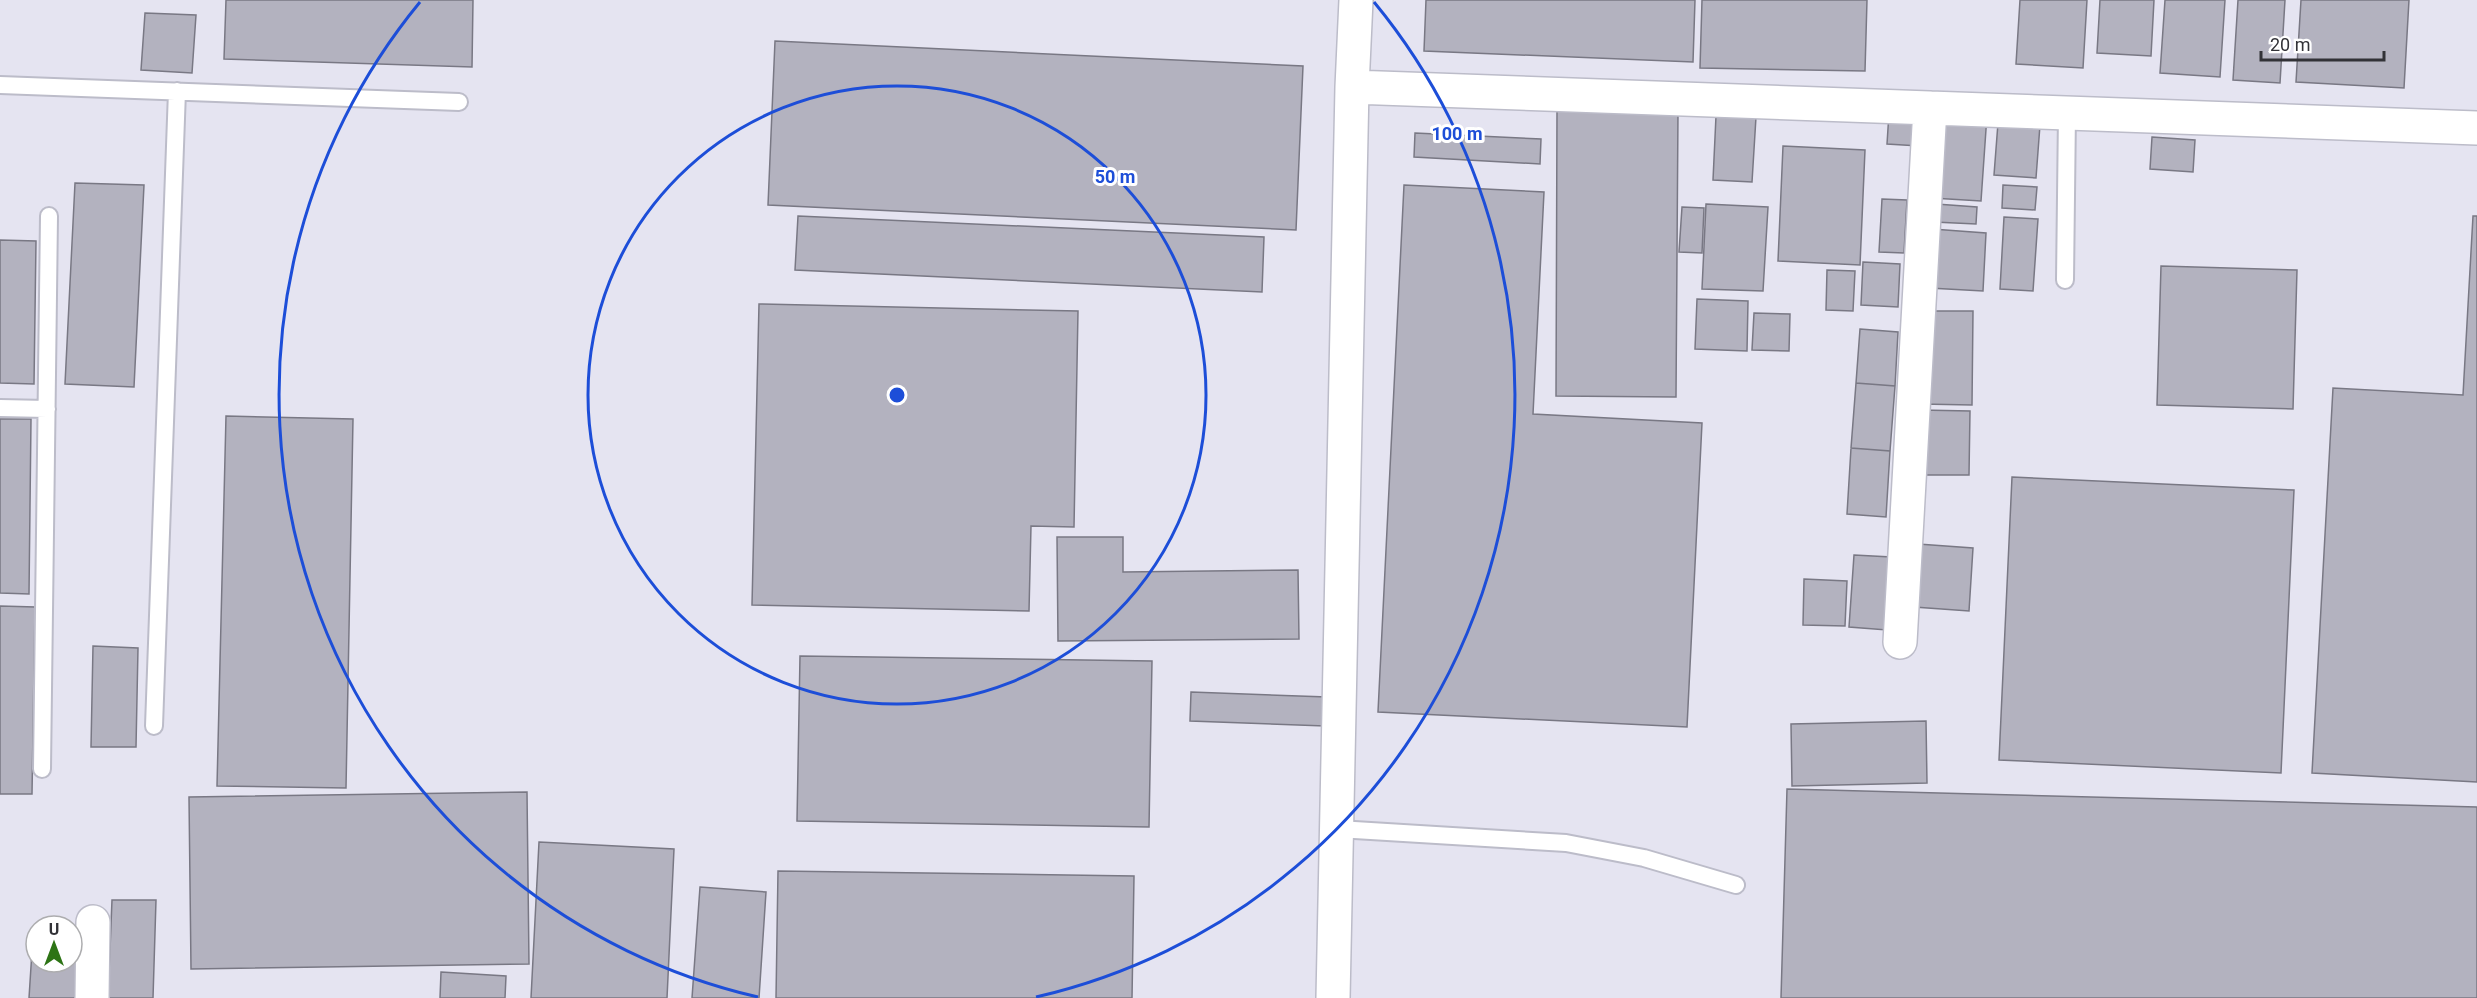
<svg xmlns="http://www.w3.org/2000/svg" width="2477" height="998" font-family="Roboto,sans-serif">
<style>
.building{fill:#b3b2bf;stroke:#797884;stroke-width:1.5}
.lines{fill:none;stroke-linecap:round;stroke-linejoin:round}
.lane-casing{stroke:#bcbcc9;stroke-width:20}
.street-casing{stroke:#bcbcc9;stroke-width:36}
.lane{stroke:#fff;stroke-width:16}
.street{stroke:#fff;stroke-width:33}
.ring{fill:none;stroke:#1d4ed8;stroke-width:3}
.centre{fill:#1d4ed8;stroke:#fff;stroke-width:3}
.ring-label{font-size:18px;text-anchor:middle;font-weight:bold;fill:#1d4ed8;stroke:#fff;stroke-width:6;stroke-linejoin:round;paint-order:stroke}
</style>
<rect width="100%" height="100%" fill="#e5e4f1"/>
<path class="building" d="M226 0H473L472 67 224 59Z
M1426 0H1695L1693 62 1424 51Z
M1702 0H1867L1865 71 1700 68Z
M2020 0H2087L2083 68 2016 64Z
M2100 0H2154L2151 56 2097 53Z
M2165 0H2225L2220 77 2160 73Z
M2238 0H2285L2280 83 2233 80Z
M2301 0H2409L2404 88 2296 82Z
M145 13 196 15 192 73 141 70Z
M775 41 1303 66 1296 230 768 205Z
M1557 110 1678 111 1676 397 1556 396Z
M1937 112 1987 115 1981 201 1932 198Z
M1889 113 1921 115 1919 146 1887 144Z
M1716 116 1756 117 1752 182 1713 180Z
M1998 123 2040 125 2036 178 1994 175Z
M1415 133 1541 139 1540 164 1414 157Z
M2152 137 2195 140 2193 172 2150 169Z
M1783 146 1865 150 1860 265 1778 261Z
M75 183 144 185 134 387 65 384Z
M1404 185 1544 192 1533 414 1702 423 1687 727 1378 712Z
M2003 185 2037 187 2035 210 2002 208Z
M1882 199 1907 200 1904 253 1879 252Z
M1706 204 1768 207 1763 291 1702 289Z
M1936 204 1977 207 1976 224 1934 222Z
M1682 207 1704 208 1702 253 1679 252Z
M798 216 1264 237 1262 292 795 270Z
M2473 216H2477V782L2312 773 2333 388 2463 395Z
M2004 217 2038 219 2033 291 2000 289Z
M1932 229 1986 233 1983 291 1929 288Z
M0 240 36 241 34 384 0 383Z
M1863 262 1900 264 1898 307 1861 305Z
M2161 266 2297 270 2293 409 2157 405Z
M1827 270 1855 271 1853 311 1826 310Z
M1697 299 1748 301 1747 351 1695 349Z
M759 304 1078 311 1074 527 1031 526 1029 611 752 605Z
M1922 311H1973L1972 405 1921 404Z
M1754 313 1790 314 1789 351 1752 350Z
M1860 329 1898 332 1895 386 1856 383Z
M1856 383 1895 386 1890 451 1851 448Z
M1920 410 1970 411 1969 475H1919Z
M226 416 353 419 346 788 217 786Z
M0 419H31L29 594 0 593Z
M1851 448 1890 451 1886 517 1847 514Z
M2012 477 2294 490 2281 773 1999 760Z
M1057 537H1123V572L1298 570 1299 639 1058 641Z
M1918 544 1973 548 1969 611 1914 607Z
M1854 555 1891 557 1887 630 1849 627Z
M1804 579 1847 581 1845 626 1803 625Z
M0 606 35 607 32 794H0Z
M93 646 138 648 136 747H91Z
M800 656 1152 661 1149 827 797 821Z
M1191 692 1327 697 1325 726 1190 721Z
M1926 721 1927 783 1792 786 1791 724Z
M1787 789 2477 807V998H1781Z
M527 792 529 964 191 969 189 797Z
M539 842 674 849 667 998H531Z
M778 871 1134 876 1132 998H776Z
M700 887 766 892 759 998H692Z
M112 900H156L153 998H108Z
M32 951H36V962H72V953L90 954 88 998H29Z
M441 972 506 976 505 998H440Z"/>
<g class="lines">
<g class="lane-casing">
<path id="lane" d="M0 85 459 102
M2065 280 2067 113
M0 408 47 409
M154 726 177 91
M42 769 49 216
M1338 829 1566 843 1644 858 1736 885"/>
</g>
<g class="street-casing">
<path id="street" d="M1352 87 2477 128
M1900 642 1930 108
M92 998 93 922
M1333 998 1352 87 1356 0"/>
</g>
<use href="#lane" class="lane"/>
<use href="#street" class="street"/>
</g>
<g class="ring">
<circle cx="897" cy="395" r="309"/>
<path d="M758 997A618 618 0 0 1 420 2M1374 2A618 618 0 0 1 1036 997"/>
</g>
<circle cx="897" cy="395" r="9" class="centre"/>
<g class="ring-label">
<text x="1457" y="140">100 m</text>
<text x="1115" y="183">50 m</text>
</g>
<g transform="translate(54 944)"><circle r="28" fill="#ffffff" stroke="#adadaf" stroke-width="1.5"/>
<path d="M0-4.5L10 22L0 15L-10 22Z" fill="#2d7415"/>
<text y="-9" font-size="16" font-weight="bold" text-anchor="middle" fill="#323237">U</text>
</g>
<path d="M2261 51v9h123v-9" fill="none" stroke="#323237" stroke-width="3"/>
<text x="2270" y="51" font-size="18" fill="#323237" stroke="#ffffff" stroke-width="4.5" paint-order="stroke">20 m</text>
</svg>
